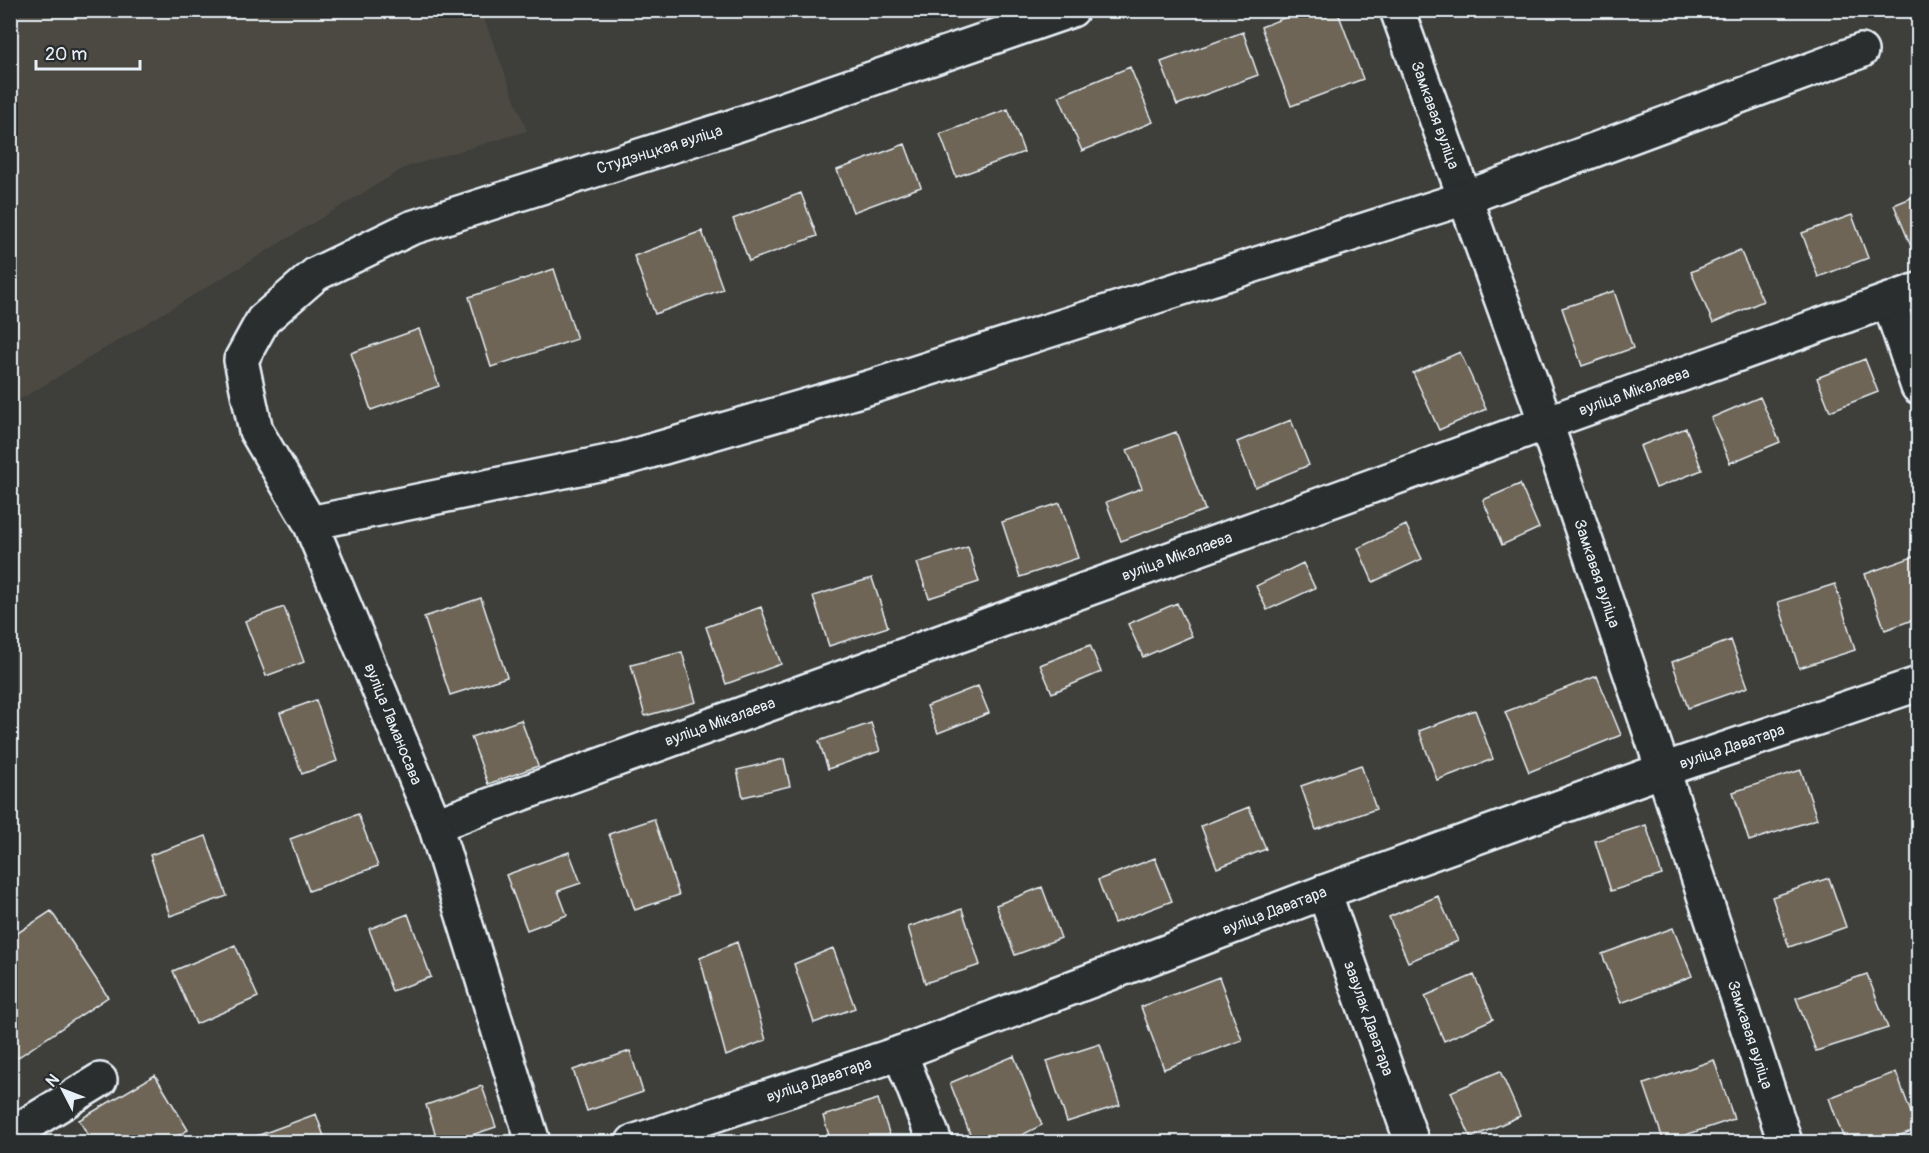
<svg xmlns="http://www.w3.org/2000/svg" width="1929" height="1153" font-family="Pangolin,sans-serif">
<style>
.built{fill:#4c4a42}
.building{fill:#6e6556;stroke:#e8f1f8;stroke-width:1.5}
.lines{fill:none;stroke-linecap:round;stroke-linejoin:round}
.minor-casing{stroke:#e8f1f8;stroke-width:38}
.minor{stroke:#2a2d2e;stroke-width:33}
.labels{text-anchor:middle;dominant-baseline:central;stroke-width:5;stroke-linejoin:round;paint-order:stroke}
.street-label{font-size:16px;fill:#e8f1f8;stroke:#2a2d2e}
</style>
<rect width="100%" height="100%" fill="#3e3e3a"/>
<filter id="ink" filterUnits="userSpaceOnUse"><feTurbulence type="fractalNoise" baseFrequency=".0167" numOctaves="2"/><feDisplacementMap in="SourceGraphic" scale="12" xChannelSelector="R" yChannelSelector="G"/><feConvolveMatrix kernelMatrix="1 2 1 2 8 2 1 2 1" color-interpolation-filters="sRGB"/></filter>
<g filter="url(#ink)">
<path class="built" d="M11 10 481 11 527 131 406 167 11 405Z"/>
<path class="building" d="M1304 10H1337L1363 79 1291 106 1261 27Z
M1243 32 1258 75 1177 105 1161 62Z
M1130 67 1153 122 1082 151 1059 96Z
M1008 109 1024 152 956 177 940 134Z
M905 144 921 187 853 212 837 170Z
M801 193 817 236 749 261 733 219Z
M1918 195V255L1915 256 1894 205Z
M1852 215 1868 258 1818 277 1802 233Z
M702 231 723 289 655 314 634 256Z
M1740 250 1763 301 1713 323 1691 272Z
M554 269 577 339 491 367 469 297Z
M1614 291 1633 348 1582 366 1562 308Z
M419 329 439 386 371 410 351 353Z
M1460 352 1486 409 1439 430 1413 373Z
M1865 359 1878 392 1830 411 1817 378Z
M1760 397 1780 442 1730 463 1711 418Z
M1291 420 1309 465 1255 487 1237 442Z
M1686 428 1702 470 1656 488 1640 446Z
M1176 432 1205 510 1121 541 1106 502 1142 488 1127 450Z
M1520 484 1539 528 1502 545 1483 500Z
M1060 503 1078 558 1020 577 1002 522Z
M1406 525 1422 559 1373 582 1358 548Z
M968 547 979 582 929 598 917 563Z
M1918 555V618L1885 630 1865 574Z
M1303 563 1315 588 1267 610 1256 586Z
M872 578 888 627 829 646 813 596Z
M1835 584 1855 650 1799 668 1778 602Z
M481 598 507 677 450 695 424 617Z
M1177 603 1192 636 1143 657 1128 624Z
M284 607 304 662 266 676 245 621Z
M761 607 781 664 726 684 706 627Z
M1731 640 1748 687 1688 708 1672 662Z
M1090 645 1101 672 1052 693 1040 665Z
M682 652 696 702 645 716 631 665Z
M1597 676 1621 735 1529 772 1505 712Z
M978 686 989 713 938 733 927 706Z
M316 700 337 761 302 774 280 713Z
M1475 710 1493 759 1437 780 1419 731Z
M521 720 538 766 488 784 471 737Z
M871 723 880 751 828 769 819 741Z
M784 759 790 786 743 797 737 770Z
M1361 765 1376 809 1316 830 1301 786Z
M1801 770 1817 819 1749 841 1733 792Z
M1249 807 1266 849 1217 868 1201 826Z
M358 814 378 866 309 891 290 839Z
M654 819 679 895 635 910 609 834Z
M1646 825 1662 875 1611 891 1595 841Z
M206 836 227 896 170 916 150 855Z
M569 852 581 883 558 891 567 915 527 930 506 875Z
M1155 858 1172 901 1114 923 1098 880Z
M1829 878 1846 927 1789 947 1772 897Z
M1042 887 1061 938 1015 955 996 905Z
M1438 896 1458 941 1408 962 1389 917Z
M962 909 980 965 925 983 908 927Z
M51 911 108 997 17 1058 10 1048V938Z
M408 914 431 977 392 991 369 929Z
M1673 928 1692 976 1621 1003 1602 954Z
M737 942 766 1040 726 1056 700 958Z
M235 945 258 997 196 1024 173 971Z
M833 948 855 1008 814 1023 794 964Z
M1867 974 1888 1028 1816 1051 1796 998Z
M1474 975 1493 1019 1444 1041 1425 996Z
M1219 977 1242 1040 1164 1069 1141 1007Z
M1100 1044 1120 1105 1067 1122 1047 1061Z
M630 1051 643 1092 587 1111 573 1070Z
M1014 1056 1042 1125 1008 1142H973L950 1083Z
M1714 1060 1734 1119 1664 1142 1644 1084Z
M1500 1071 1520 1116 1471 1138 1451 1092Z
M1896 1072 1917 1129 1882 1142H1845L1829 1098Z
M155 1075 188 1130 167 1142H92L79 1120Z
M482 1086 496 1127 451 1142H438L426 1105Z
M878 1099 892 1142H831L823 1116Z
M316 1114 326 1142H247L246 1140Z"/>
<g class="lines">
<g class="minor-casing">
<g id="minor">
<path id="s1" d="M1397 10 1546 423 1663 770 1785 1142"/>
<path d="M1889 301 1918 387"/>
<path d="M310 523 623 459 871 387 1465 198 1861 51"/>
<path id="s2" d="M435 825 1546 423 1918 290"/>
<path id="s3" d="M1324 892 1412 1142"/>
<path d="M900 1053 935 1142"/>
<path d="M10 1135 100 1080"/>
<path id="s4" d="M533 1142 435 825 310 523 256 431 241 360 263 320 316 274 411 228 725 129 1072 10"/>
<path id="s5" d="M633 1142 900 1053 1324 892 1663 770 1918 684"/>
</g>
</g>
<use href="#minor" class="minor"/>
</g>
</g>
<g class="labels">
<g class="street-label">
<text stroke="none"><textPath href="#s1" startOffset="112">Замкавая вуліца</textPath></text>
<text stroke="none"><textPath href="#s4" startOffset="1320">Студэнцкая вуліца</textPath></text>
<text stroke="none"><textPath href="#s2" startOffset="1275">вуліца Мікалаева</textPath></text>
<text stroke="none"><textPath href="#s2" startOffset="789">вуліца Мікалаева</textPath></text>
<text stroke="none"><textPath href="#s1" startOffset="598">Замкавая вуліца</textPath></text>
<text stroke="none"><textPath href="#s2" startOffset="303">вуліца Мікалаева</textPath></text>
<text transform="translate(393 724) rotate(68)">вуліца Ламаносава</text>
<text stroke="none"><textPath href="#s5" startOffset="1168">вуліца Даватара</textPath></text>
<text stroke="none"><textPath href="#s5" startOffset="682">вуліца Даватара</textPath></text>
<text stroke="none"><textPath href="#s3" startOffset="134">завулак Даватара</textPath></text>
<text stroke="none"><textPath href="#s1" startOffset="1084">Замкавая вуліца</textPath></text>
<text stroke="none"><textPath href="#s5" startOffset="196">вуліца Даватара</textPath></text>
</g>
</g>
<rect width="1929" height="1153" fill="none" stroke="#2a2d2e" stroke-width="36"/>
<rect x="18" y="18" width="1893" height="1117" fill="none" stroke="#e8f1f8" stroke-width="2" filter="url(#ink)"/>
<g transform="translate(63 1090) rotate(312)" stroke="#2a2d2e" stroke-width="4.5" paint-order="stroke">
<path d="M0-4.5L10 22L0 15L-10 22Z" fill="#e8f1f8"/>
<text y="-9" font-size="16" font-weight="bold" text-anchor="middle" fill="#e8f1f8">N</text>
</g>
<path d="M36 60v9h104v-9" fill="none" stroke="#e8f1f8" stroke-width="3"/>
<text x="45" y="60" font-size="18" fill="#e8f1f8" stroke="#2a2d2e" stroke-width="4.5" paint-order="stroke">20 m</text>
</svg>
